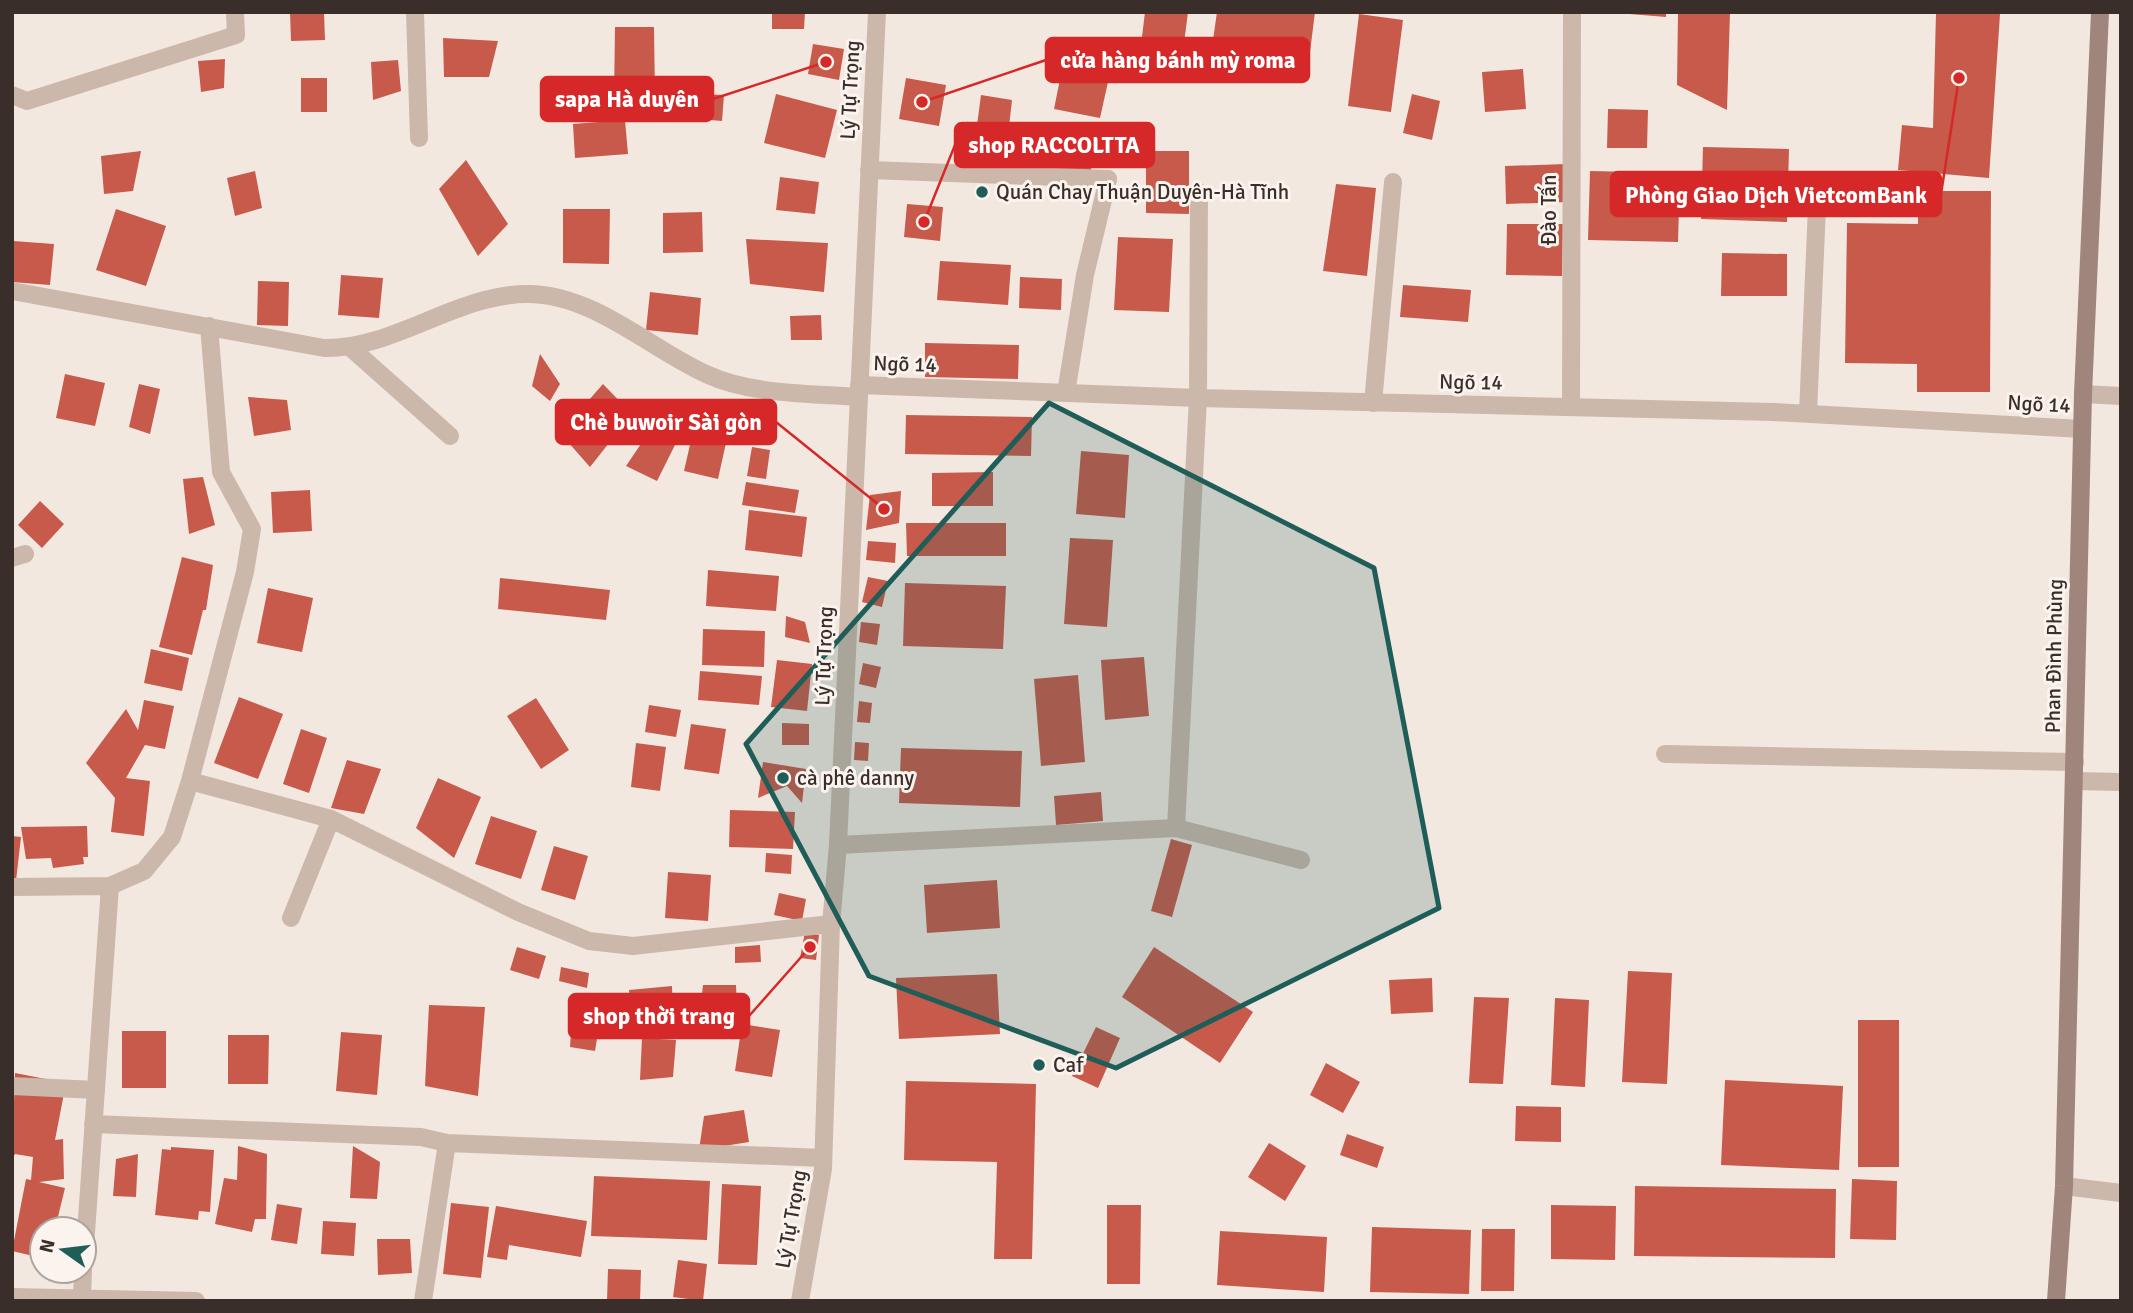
<svg xmlns="http://www.w3.org/2000/svg" width="2133" height="1313" font-family="Signika,sans-serif">
<style>
.building{fill:#c75a4b}
.lines{fill:none;stroke-linecap:round;stroke-linejoin:round}
.service{stroke:#ccb7ab;stroke-width:18}
.minor{stroke:#ccb7ab;stroke-width:18}
.tertiary{stroke:#ccb7ab;stroke-width:18}
.secondary{stroke:#a0857c;stroke-width:18}
.marked{fill:#1f5d59;fill-opacity:0.2;stroke:#1f5d59;stroke-width:5;stroke-linejoin:round}
.poi-dot{fill:#1f5d59;stroke:#fbf3ed;stroke-width:2.5}
.labels{text-anchor:middle;dominant-baseline:central;stroke-width:6;stroke-linejoin:round;paint-order:stroke}
.street-label{font-size:21px;fill:#3a2e2b;stroke:#fbf3ed}
.poi-label{font-size:21px;fill:#3a2e2b;stroke:#fbf3ed;text-anchor:start}
.leader{fill:none;stroke:#d62828;stroke-width:2.5}
.callout-dot{fill:#d62828;stroke:#fbf3ed;stroke-width:2.5}
.callout{fill:#d62828;stroke:#d62828;stroke-width:2.5}
.callout-label{font-size:23px;text-anchor:middle;font-weight:bold;fill:#fff}
</style>
<rect width="100%" height="100%" fill="#f3e8e0"/>
<path class="building" d="M290 12H324L325 40 291 41Z
M772 12H805L804 29H772Z
M1145 12H1188L1181 67 1139 62Z
M1217 12H1315L1308 68 1211 54Z
M1605 12H1666V17Z
M1678 12H1730L1727 110 1677 85Z
M1936 13 2000 14 1989 178 1898 170 1902 125 1933 128Z
M1359 14 1403 20 1391 112 1348 106Z
M615 27H654L655 97 614 98Z
M443 38 498 41 489 77H444Z
M813 44 844 49 839 80 808 74Z
M1065 54 1112 64 1100 118 1054 109Z
M225 59 224 88 201 92 198 61Z
M398 60 401 91 373 100 371 62Z
M1523 69 1526 109 1485 112 1482 72Z
M301 78H327V112H301Z
M906 78 946 85 939 126 899 119Z
M701 94 724 95 722 121 699 119Z
M776 94 837 110 825 158 764 143Z
M1412 94 1440 101 1432 140 1403 133Z
M981 95 1012 100 1008 136 976 133Z
M1608 109 1648 110 1647 148H1607Z
M625 120 628 154 575 158 573 124Z
M1046 135 1092 136 1091 172 1045 171Z
M1703 147 1789 149 1787 222 1701 219Z
M141 151 133 191 104 194 101 156Z
M1146 151H1189V214L1146 213Z
M466 160 508 224 478 256 439 189Z
M1566 164 1567 202 1506 204 1505 166Z
M255 171 262 208 235 216 227 178Z
M1590 171 1680 173 1678 242 1588 240Z
M780 177 819 182 815 214 776 210Z
M1336 184 1376 188 1367 276 1323 271Z
M1918 191H1991L1990 392H1917V364L1845 363 1847 223 1918 224Z
M907 204 943 207 940 241 904 237Z
M116 209 166 226 146 286 96 270Z
M563 209H610L609 264 563 263Z
M702 212 703 252 663 253V213Z
M1507 224H1563L1562 276 1506 275Z
M1118 237 1173 239 1169 312 1114 310Z
M746 239 828 243 824 292 750 284Z
M13 241 54 244 50 285 12 282Z
M1722 253 1787 254V296H1721Z
M940 261 1011 265 1008 305 937 300Z
M341 275 383 278 379 318 338 315Z
M1020 277 1062 279 1061 310 1019 308Z
M258 281 289 282 288 326 257 325Z
M1403 285 1471 290 1468 322 1400 317Z
M650 292 701 298 698 335 646 330Z
M821 315 822 340H791L790 316Z
M925 343 1019 345 1018 379 925 377Z
M540 354 560 384 550 401 532 386Z
M65 374 105 383 95 426 56 418Z
M139 384 160 389 150 434 129 427Z
M603 384 632 414 590 467 560 433Z
M248 397 287 400 291 430 254 436Z
M906 415 1032 417 1031 456 905 454Z
M649 432 675 445 657 481 626 466Z
M692 436 726 443 718 479 684 471Z
M752 447 770 450 766 479 747 476Z
M1081 451 1129 455 1125 518 1076 514Z
M993 472V506H932V473Z
M203 477 215 525 189 534 183 479Z
M746 482 799 490 795 513 742 505Z
M310 490 312 531 273 533 271 492Z
M901 491 899 523 866 530 870 495Z
M40 501 64 524 42 548 18 525Z
M749 510 807 517 802 557 745 550Z
M906 523H1006V556H907Z
M1070 538 1113 540 1107 627 1064 624Z
M868 541 896 543 895 563 866 560Z
M182 557 213 565 206 610H203L192 655 159 647Z
M708 570 779 576 776 611 706 606Z
M868 577 888 581 882 607 862 602Z
M500 578 610 590 606 620 498 609Z
M905 583 1006 586 1003 649 903 646Z
M268 588 313 598 302 652 257 643Z
M786 616 805 622 810 643 785 637Z
M861 622 880 624 877 645 859 642Z
M703 629 765 631 764 667 702 665Z
M151 649 189 658 182 691 144 683Z
M1144 657 1149 716 1105 720 1101 660Z
M777 660 812 664 807 711 771 707Z
M863 663 881 667 876 688 859 684Z
M700 671 762 676 759 705 698 700Z
M1078 675 1085 762 1041 766 1034 679Z
M239 697 283 714 258 779 214 763Z
M536 698 569 750 541 769 507 716Z
M144 700 174 706 165 749 145 745 126 778 150 781 144 836 111 832 115 798 86 763 126 709 138 730Z
M859 701 872 703 870 723 857 722Z
M649 705 681 710 676 737 645 732Z
M782 723 809 724V745H782Z
M691 724 726 729 719 774 684 769Z
M301 729 327 738 309 793 283 784Z
M855 742 869 743 868 761 854 760Z
M636 743 666 747 660 791 631 787Z
M901 748 1022 751 1020 807 899 803Z
M347 760 381 769 364 814 331 808Z
M763 762 806 769 802 803 787 786 758 798Z
M438 778 481 797 454 858 416 828Z
M1101 792 1103 821 1056 825 1054 796Z
M730 810 795 812 793 849 729 847Z
M491 816 537 831 521 879 475 864Z
M87 826 88 857H83L84 864 53 868 51 858 26 859 21 827Z
M12 836 21 837 16 881H12Z
M1171 839 1192 845 1172 917 1151 911Z
M554 846 588 856 575 900 541 890Z
M766 853 792 855 791 874 765 872Z
M668 872 711 875 708 921 665 918Z
M997 880 1000 928 927 933 924 885Z
M779 893 806 899 802 921 774 915Z
M805 932 819 935 816 960 800 958Z
M760 945 761 962 735 963V947Z
M517 947 546 956 539 979 510 970Z
M1154 947 1253 1012 1220 1063 1122 997Z
M561 967 589 973 587 988 559 981Z
M1628 971 1672 973 1667 1084 1622 1082Z
M997 974 1000 1034 899 1039 896 978Z
M1432 978 1433 1012 1391 1014 1389 980Z
M703 985H736L737 1008 701 1003Z
M672 986 673 1014 631 1015 629 990Z
M1474 997 1509 998 1503 1084 1469 1083Z
M1555 998 1589 1000 1585 1087 1551 1085Z
M429 1005 485 1007 478 1096 425 1086Z
M572 1016 600 1020 595 1051 570 1047Z
M1858 1020H1899V1167H1858Z
M742 1024 780 1030 772 1077 735 1071Z
M1096 1027 1120 1038 1098 1088 1072 1076Z
M122 1031H166V1088H122Z
M341 1032 382 1035 377 1095 336 1091Z
M228 1035H269L268 1084H228Z
M642 1038 676 1040 673 1077 640 1080Z
M1326 1063 1360 1082 1343 1113 1310 1095Z
M15 1073 66 1083 55 1140 63 1139 64 1179 39 1182 65 1188 55 1229H42V1258L12 1251 26 1179 31 1180 33 1157 15 1154 12 1160Z
M1725 1080 1843 1086 1839 1170 1721 1165Z
M906 1081 1036 1084 1032 1259H994L997 1162 904 1160Z
M1516 1106 1561 1107V1142L1515 1141Z
M744 1110 749 1142 699 1150 704 1116Z
M1347 1134 1384 1147 1377 1168 1340 1155Z
M1269 1143 1306 1166 1285 1201 1248 1177Z
M238 1146 267 1154 266 1219H255L252 1232 215 1224 224 1178 237 1180Z
M353 1146 380 1162 377 1199 350 1198Z
M171 1147 214 1150 210 1212 199 1211 198 1220 155 1215 162 1149 171 1150Z
M138 1154 136 1197 113 1196 116 1159Z
M594 1176 710 1181 707 1240 591 1236Z
M1852 1179 1897 1181 1896 1240 1850 1239Z
M722 1184 761 1186 757 1265 718 1264Z
M1635 1186 1836 1189 1835 1258 1634 1256Z
M451 1203 489 1207 481 1278 443 1274Z
M277 1204 302 1208 297 1244 271 1240Z
M1107 1205H1141L1140 1284H1107Z
M1551 1205 1616 1206 1615 1260 1551 1259Z
M496 1206 587 1221 581 1257 509 1245 507 1260 487 1257Z
M323 1221 356 1223 354 1256 321 1254Z
M1372 1227 1471 1230 1469 1294 1370 1292Z
M1482 1229H1515L1514 1291H1481Z
M1220 1231 1327 1237 1324 1292 1217 1285Z
M377 1239H410L412 1273 378 1275Z
M678 1260 707 1264 703 1301 673 1297Z
M608 1269 641 1270 640 1301H607Z"/>
<g class="lines">
<path class="service" d="M415 12 419 138
M12 95 27 101 236 35 235 12
M869 170 1108 179
M12 291 324 348C396 349 456 294 528 294 593 294 649 348 706 374 751 395 809 393 857 397
M351 348 450 436
M859 385 1198 398 1773 412 2082 429
M1373 403 1393 182
M1808 413 1818 184
M12 558 25 554
M190 781 331 819 518 912 589 941 633 946 831 924
M1176 828 1198 398 1199 192
M838 845 1176 828 1301 860
M12 887 110 886 144 871 172 837 190 781 245 572 252 529 221 472 209 326
M291 918 331 819
M93 1124 421 1137 447 1143 423 1301
M447 1143 823 1158
M84 1262 110 886
M82 1296 83 1271"/>
<path class="minor" d="M1066 393 1085 275 1108 179
M2083 394 2121 396
M1571 407 1572 12
M1665 754 2075 762
M12 1086 96 1090
M2064 1186 2121 1193
M12 1297 196 1301"/>
<path class="tertiary" d="M2074 781 2121 782
M800 1301 823 1169 831 924 838 845 877 12"/>
<path class="secondary" d="M2056 1301 2064 1186 2083 394 2100 12"/>
</g>
<path class="marked" d="M1049 403 1374 568 1439 908 1116 1068 869 976 746 744Z"/>
<g class="poi-dot">
<circle cx="982" cy="192" r="7"/>
<circle cx="783" cy="778" r="7"/>
<circle cx="1039" cy="1065" r="7"/>
</g>
<g class="labels">
<g class="street-label">
<text transform="translate(850 90) rotate(-87)">Lý Tự Trọng</text>
<text transform="translate(1549 210) rotate(-90)">Đào Tấn</text>
<text transform="translate(905 364) rotate(2)">Ngõ 14</text>
<text transform="translate(1471 382) rotate(1)">Ngõ 14</text>
<text transform="translate(2039 404) rotate(3)">Ngõ 14</text>
<text transform="translate(824 656) rotate(-88)">Lý Tự Trọng</text>
<text transform="translate(2054 656) rotate(-89)">Phan Đình Phùng</text>
<text transform="translate(791 1219) rotate(-80)">Lý Tự Trọng</text>
</g>
<g class="poi-label">
<text x="996" y="192">Quán Chay Thuận Duyên-Hà Tĩnh</text>
<text x="797" y="778">cà phê danny</text>
<text x="1053" y="1065">Caf</text>
</g>
</g>
<path class="leader" d="M922 102L1046 60M826 62L713 99M924 222L955 145M1959 78L1941 194M884 509L776 422M810 947L749 1016"/>
<g class="callout-dot">
<circle cx="922" cy="102" r="7"/>
<circle cx="826" cy="62" r="7"/>
<circle cx="924" cy="222" r="7"/>
<circle cx="1959" cy="78" r="7"/>
<circle cx="884" cy="509" r="7"/>
<circle cx="810" cy="947" r="7"/>
</g>
<g class="callout">
<rect x="1046" y="38" width="263" height="44" rx="7"/>
<rect x="541" y="77" width="172" height="44" rx="7"/>
<rect x="955" y="123" width="199" height="44" rx="7"/>
<rect x="1611" y="172" width="330" height="44" rx="7"/>
<rect x="556" y="400" width="220" height="44" rx="7"/>
<rect x="569" y="994" width="180" height="44" rx="7"/>
</g>
<g class="callout-label">
<text x="1178" y="68">cửa hàng bánh mỳ roma</text>
<text x="627" y="107">sapa Hà duyên</text>
<text x="1054" y="153">shop RACCOLTTA</text>
<text x="1776" y="203">Phòng Giao Dịch VietcomBank</text>
<text x="666" y="430">Chè buwoir Sài gòn</text>
<text x="659" y="1024">shop thời trang</text>
</g>
<rect width="2133" height="1313" fill="none" stroke="#3a2e2b" stroke-width="28"/>
<g transform="translate(63 1250) rotate(284)"><circle r="33" fill="#fbf3ed" stroke="#aea49f" stroke-width="2"/>
<path d="M0-5L12 26L0 18L-12 26Z" fill="#1f5d59"/>
<text y="-10" font-size="19" font-weight="bold" text-anchor="middle" fill="#3a2e2b">N</text>
</g>
</svg>
